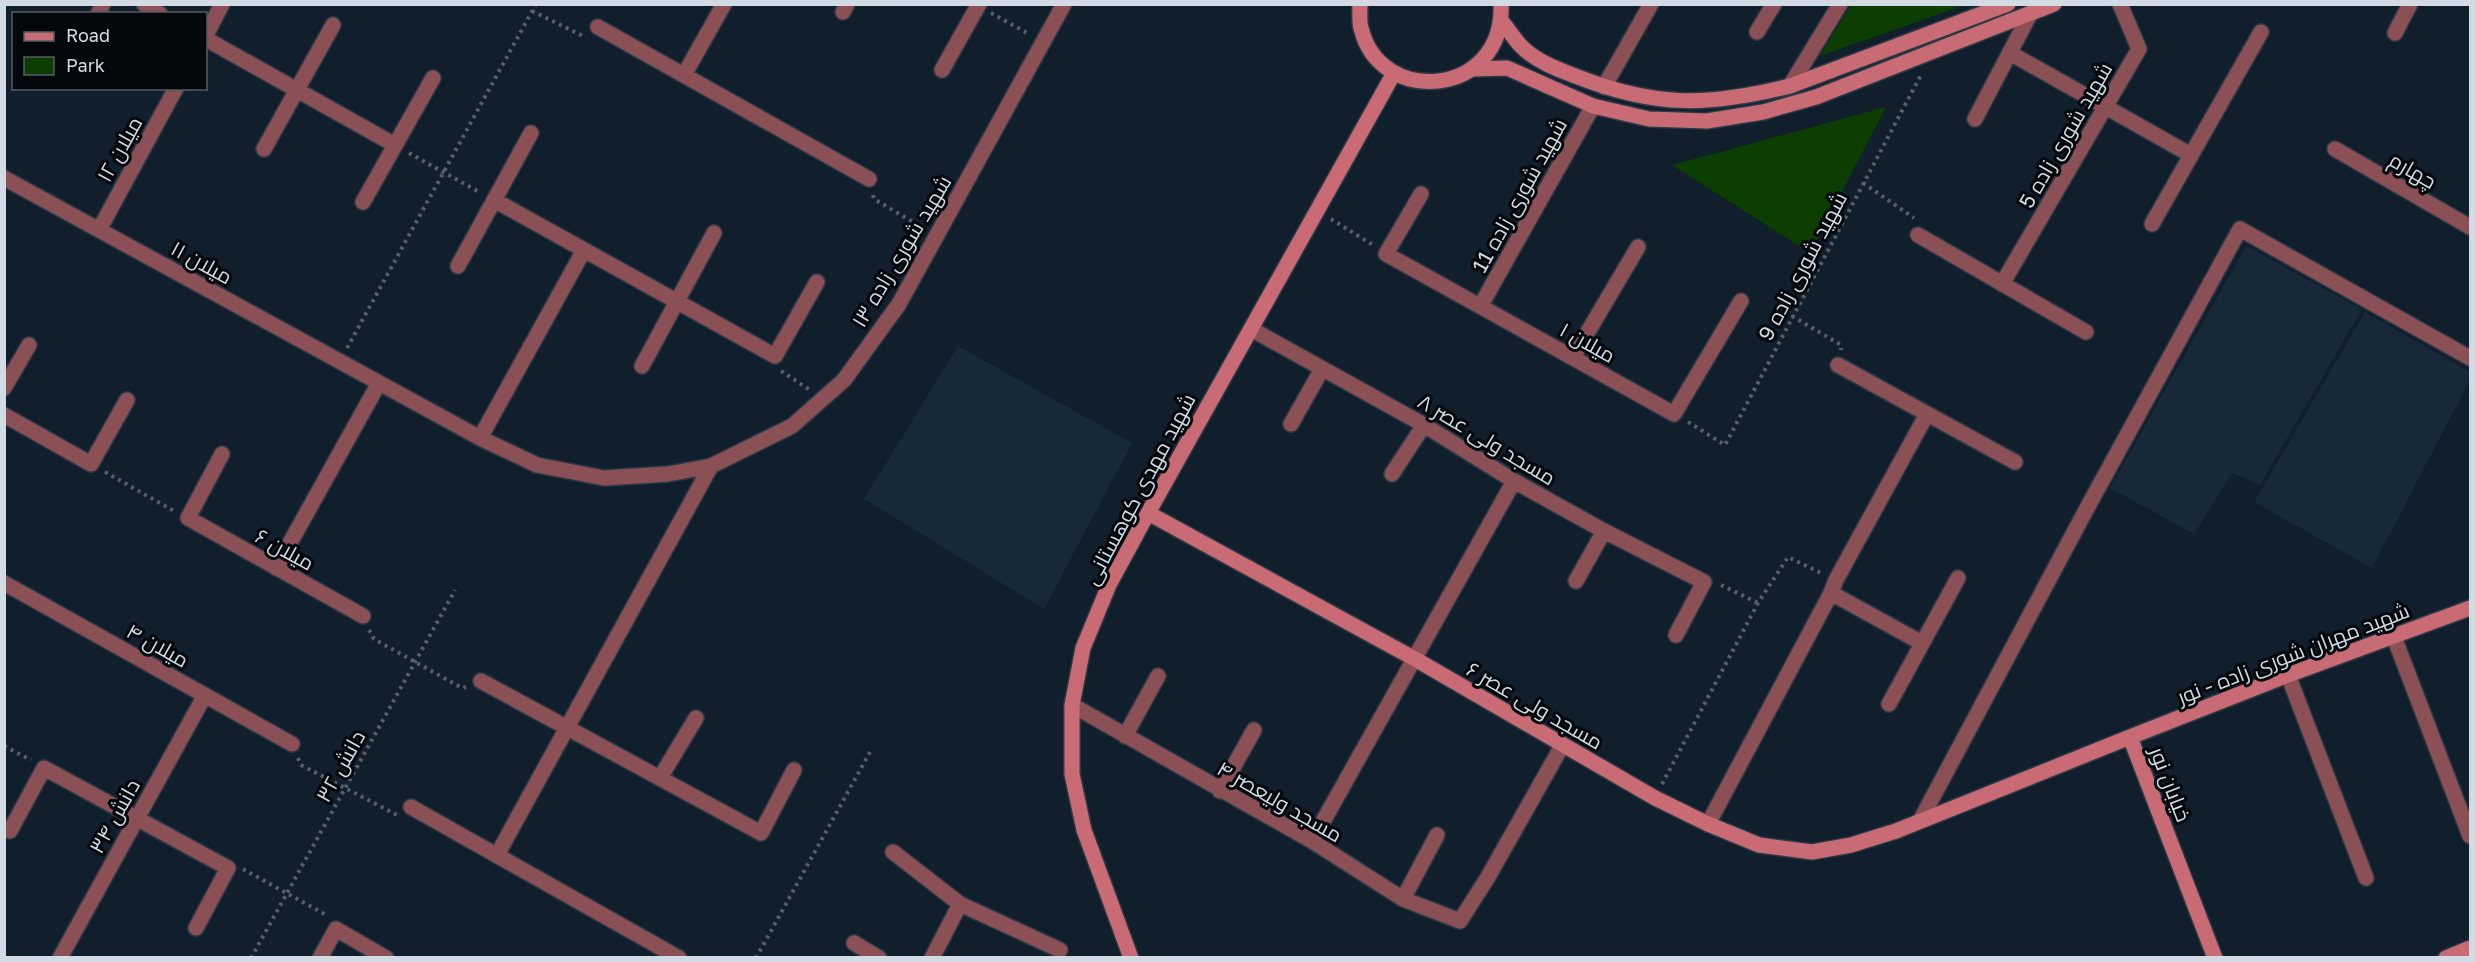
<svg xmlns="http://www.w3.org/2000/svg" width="2475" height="962" font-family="'Golos Text',Cairo,sans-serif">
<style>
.built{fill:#172939}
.green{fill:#0c3e01}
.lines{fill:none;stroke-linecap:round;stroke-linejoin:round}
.street-casing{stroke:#2c3845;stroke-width:18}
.secondary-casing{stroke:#2c3845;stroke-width:18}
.path{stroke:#55606c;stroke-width:4;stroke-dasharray:3 4.5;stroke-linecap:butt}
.street{stroke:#8a5055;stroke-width:15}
.secondary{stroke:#c86b75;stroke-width:15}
.labels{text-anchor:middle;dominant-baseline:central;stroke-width:6;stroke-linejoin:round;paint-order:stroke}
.street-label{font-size:21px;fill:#d2dbe3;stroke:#04080d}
</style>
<rect width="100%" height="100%" fill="#111e2b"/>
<path class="built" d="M2246 246 2362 309 2260 485 2232 473 2194 534 2110 488Z
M2365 312 2470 372V380L2372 568 2254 502Z
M958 346 1132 443 1044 609 864 499Z"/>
<path class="green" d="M1851 5V4L1965 5 1820 56Z
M1886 107 1810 253 1672 165Z"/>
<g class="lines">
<g class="street-casing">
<path id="street" d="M144 4 160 14
M843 12 847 4
M98 14 103 4
M598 27 869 179
M1757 32 1774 4
M2395 33 2410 4
M206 35 222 4
M206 39 395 145
M2010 53 2191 155
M942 70 979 4
M684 75 724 4
M1790 86 1840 4
M1604 87 1651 4
M1975 119 2030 14
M264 149 333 25
M2335 149 2470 227
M4 178 480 438 537 465 604 478 668 474 711 466 792 426 844 380 899 304 1064 4
M1421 194 1386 254 1674 414 1741 301
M494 200 775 356 817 282
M363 202 433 78
M2152 224 2261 32
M99 230 176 88
M1918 235 2086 332
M458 266 531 133
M2002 284 2139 49 2120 4
M1481 305 1593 106
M1251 329 1424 425 1514 481 1604 531 1704 582 1676 635
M1573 357 1638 247
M1838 365 2015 462
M642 366 714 233
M4 388 29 345
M4 415 91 464 127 400
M1291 424 1322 369
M480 438 584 250
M222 454 188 518 363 616
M1392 474 1424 425
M276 568 379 383
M1576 581 1604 531
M4 583 292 744
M1831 593 1922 643
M2394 637 2470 836
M2288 675 2366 878
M481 681 761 833 794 770
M1889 704 1958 578
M1072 705 1312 841 1403 899 1437 835
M1125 736 1158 676
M660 778 696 718
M1220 791 1254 730
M411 807 679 958
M1920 821 2086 510 2240 229 2470 358
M1708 824 1831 593 1836 580 1927 414
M10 831 44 768 228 868 196 928
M1312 841 1514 481
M893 852 960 904 1060 950
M497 855 711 466
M1403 899 1460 921 1488 877 1562 746
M854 943 879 958
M60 958 205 695
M320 958 336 929 386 958
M932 958 960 904"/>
</g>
<g class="secondary-casing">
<path id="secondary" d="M1360 4C1360 12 1359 21 1361 28 1380 108 1505 97 1501 4
M1502 22C1509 30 1515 40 1522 47 1537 62 1559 70 1578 77 1657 108 1710 106 1790 86L2008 4
M1474 69 1507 68 1593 106 1649 119 1707 121 1763 112 1816 97 2054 4
M1148 513 1415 659 1655 798 1708 824 1759 845 1812 852 1851 845 1896 831 2130 737 2215 958
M2130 737 2288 675 2470 608
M1131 958 1084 830 1072 774V705L1083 648 1109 585 1148 513 1394 73
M2446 958 2470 948"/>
</g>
<path class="path" d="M532 11 585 37
M991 13 1029 34
M409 153 481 193
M1863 183 1914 218
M873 195 874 199 923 228
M1331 219 1373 245
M1792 316 1841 345V350
M347 348 536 4
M781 371 810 390
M1688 422 1725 445 1922 73
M105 472 174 511
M1721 585 1758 603
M369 630 374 639 462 688 466 687
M4 746 31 760
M298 758 301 765 397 815
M1662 784 1758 603 1788 557 1823 574
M243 869 328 916
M251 958 455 590
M756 958 870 752"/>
<use href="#street" class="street"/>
<use href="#secondary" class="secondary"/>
</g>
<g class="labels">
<g class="street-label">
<text transform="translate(2065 135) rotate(-60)">شهید شوری زاده 5</text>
<text transform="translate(119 149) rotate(-61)">میلان ۱۲</text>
<text transform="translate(2413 170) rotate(30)">چهارم</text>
<text transform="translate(1519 195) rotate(-61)">شهید شوری زاده 11</text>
<text transform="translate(901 251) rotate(-59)">شهید شوری زاده ۱۳</text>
<text transform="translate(202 262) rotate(29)">میلان ۱۱</text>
<text transform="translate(1802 266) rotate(-62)">شهید شوری زاده 9</text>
<text transform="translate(1588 342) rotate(29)">میلان ۱</text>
<text transform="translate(1487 439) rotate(31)">مسجد ولی عصر ۸</text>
<text transform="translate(1139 489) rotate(-62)">شهید مهدی کوهستانی</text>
<text transform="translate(285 549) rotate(29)">میلان ۶</text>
<text transform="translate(158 645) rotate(29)">میلان ۴</text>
<text transform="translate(2293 653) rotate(-21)">شهید مهران شوری زاده - نور</text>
<text transform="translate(1535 705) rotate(30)">مسجد ولی عصر ۶</text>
<text transform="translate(340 766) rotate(-61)">دانش ۳۲</text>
<text transform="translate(2171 784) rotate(69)">خیابان نور</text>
<text transform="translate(1280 801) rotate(30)">مسجد ولیعصر ۴</text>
<text transform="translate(114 816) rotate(-61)">دانش ۳۴</text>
</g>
</g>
<rect width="2475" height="962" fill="none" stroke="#d2dbe3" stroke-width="12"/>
<rect x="12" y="12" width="195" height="78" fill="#04080d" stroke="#565c63" stroke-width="1.5"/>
<rect x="24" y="32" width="30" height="9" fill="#c86b75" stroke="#565c63" stroke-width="1.5"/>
<text x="66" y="42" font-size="18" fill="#d2dbe3">Road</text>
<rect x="24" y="57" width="30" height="18" fill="#0c3e01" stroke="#565c63" stroke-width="1.5"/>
<text x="66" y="72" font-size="18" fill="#d2dbe3">Park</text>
</svg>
